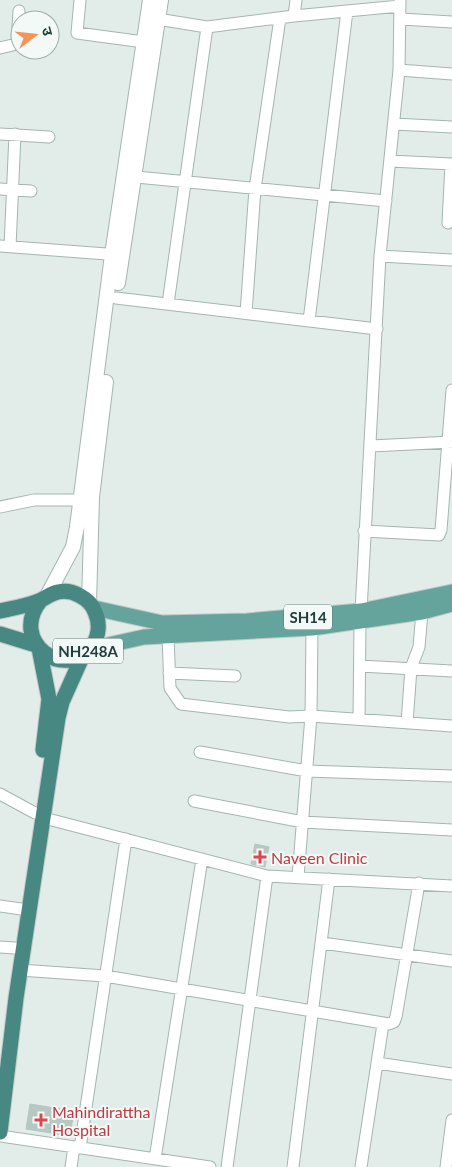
<svg xmlns="http://www.w3.org/2000/svg" width="452" height="1167" font-family="Lato,'Noto Sans Devanagari',sans-serif">
<style>
.building{fill:#b7c8c3;stroke:#b4c7c1}
.lines{fill:none;stroke-linecap:round;stroke-linejoin:round}
.minor-casing{stroke:#a4b5b1;stroke-width:13}
.tertiary-casing{stroke:#a4b5b1;stroke-width:16}
.primary-casing{stroke:#c1c9c8;stroke-width:17}
.trunk-casing{stroke:#c1c9c8;stroke-width:17}
.minor{stroke:#fff;stroke-width:11}
.tertiary{stroke:#fff;stroke-width:14}
.primary{stroke:#65a49c;stroke-width:15}
.trunk{stroke:#488882;stroke-width:15}
.health-dot{fill:#e0444e;stroke:#f3f9f7;stroke-width:2}
.labels{text-anchor:middle;dominant-baseline:central;stroke-width:4;stroke-linejoin:round;paint-order:stroke}
.shield{fill:#f3f9f7;stroke:#607673;stroke-width:1}
.shield-label{font-size:15px;font-weight:bold;fill:#213e3a}
.health-label{font-size:16px;fill:#be3a42;stroke:#f3f9f7;text-anchor:start}
</style>
<rect width="100%" height="100%" fill="#e2ede9"/>
<path class="building" d="M255 844 269 847 265 867 251 864Z
M30 1104 74 1111 70 1136 26 1129Z"/>
<g class="lines">
<g class="minor-casing">
<path id="minor" d="M80 0 77 33 144 42
M294 16 296 0
M151 18 207 27 294 16 400 6
M401 19 452 22
M0 48 17 44 19 11
M399 70 452 74
M394 124 452 127
M0 134 49 137
M390 161 452 164
M126 176 386 201
M0 189 31 191
M448 223 451 164
M0 246 120 255
M10 247 15 134
M380 256 452 260
M116 298 377 329
M168 304 207 27
M246 313 255 189 280 18
M309 321 347 11
M371 446 452 442
M0 507 34 500H81
M364 531 439 535 441 530 452 390
M361 611 380 256 399 70 400 0
M168 636 170 688 181 704 289 717 311 716 452 726
M360 666 452 671
M169 673 235 676
M359 719 360 622
M407 723 411 668 419 647 422 612
M200 752 307 771 452 776
M0 794 35 813
M194 801 303 822 452 830
M44 818 267 876 452 886
M298 877 311 716 312 628
M0 906 21 909
M322 943 452 961
M0 947 15 948
M20 970 105 976 389 1024 394 1022 396 1017 419 883
M377 1063 452 1074
M0 1136 210 1167
M80 1148 126 839
M155 1159 202 859
M71 1167 74 1147
M227 1167 267 876
M293 1167 329 879
M361 1167 383 1024
M446 1167 452 1120"/>
</g>
<g class="tertiary-casing">
<path id="tertiary" d="M118 283 161 0
M47 596 73 547 77 527 112 255 150 0
M89 603 92 497 106 382"/>
</g>
<g class="primary-casing">
<path id="primary" d="M94 608 162 623 247 621 361 611 452 592
M90 649 144 637 312 628 422 612 452 604"/>
</g>
<g class="trunk-casing">
<path id="trunk" d="M0 611C13 608 28 606 41 600 46 598 51 593 58 592 72 589 90 598 95 612 100 623 99 635 93 645 66 684 7 641 41 600
M0 634 36 645
M39 648 49 699 43 750
M0 1132 16 998 58 718 62 702 84 653"/>
</g>
<use href="#minor" class="minor"/>
<use href="#tertiary" class="tertiary"/>
<use href="#primary" class="primary"/>
<use href="#trunk" class="trunk"/>
</g>
<g class="health-dot">
<path d="M257.5 849.5h5v5h5v5h-5v5h-5v-5h-5v-5h5z"/>
<path d="M38.5 1112.5h5v5h5v5h-5v5h-5v-5h-5v-5h5z"/>
</g>
<g class="labels">
<g class="shield">
<rect x="284" y="604.5" width="48" height="25" rx="4"/>
<rect x="53" y="638.5" width="70" height="25" rx="4"/>
</g>
<g class="shield-label">
<text x="308" y="617">SH14</text>
<text x="88" y="651">NH248A</text>
</g>
<g class="health-label">
<text x="271" y="857">Naveen Clinic</text>
<text x="52" y="1111">Mahindirattha<tspan x="52" dy="18">Hospital</tspan></text>
</g>
</g>
<g transform="translate(35 35) rotate(74)"><circle r="24" fill="#f3f9f7" stroke="#9faeab"/>
<path d="M0-4L9 19L0 12L-9 19Z" fill="#f79356"/>
<text y="-8" font-size="14" font-weight="bold" text-anchor="middle" fill="#213e3a">उ</text>
</g>
</svg>
